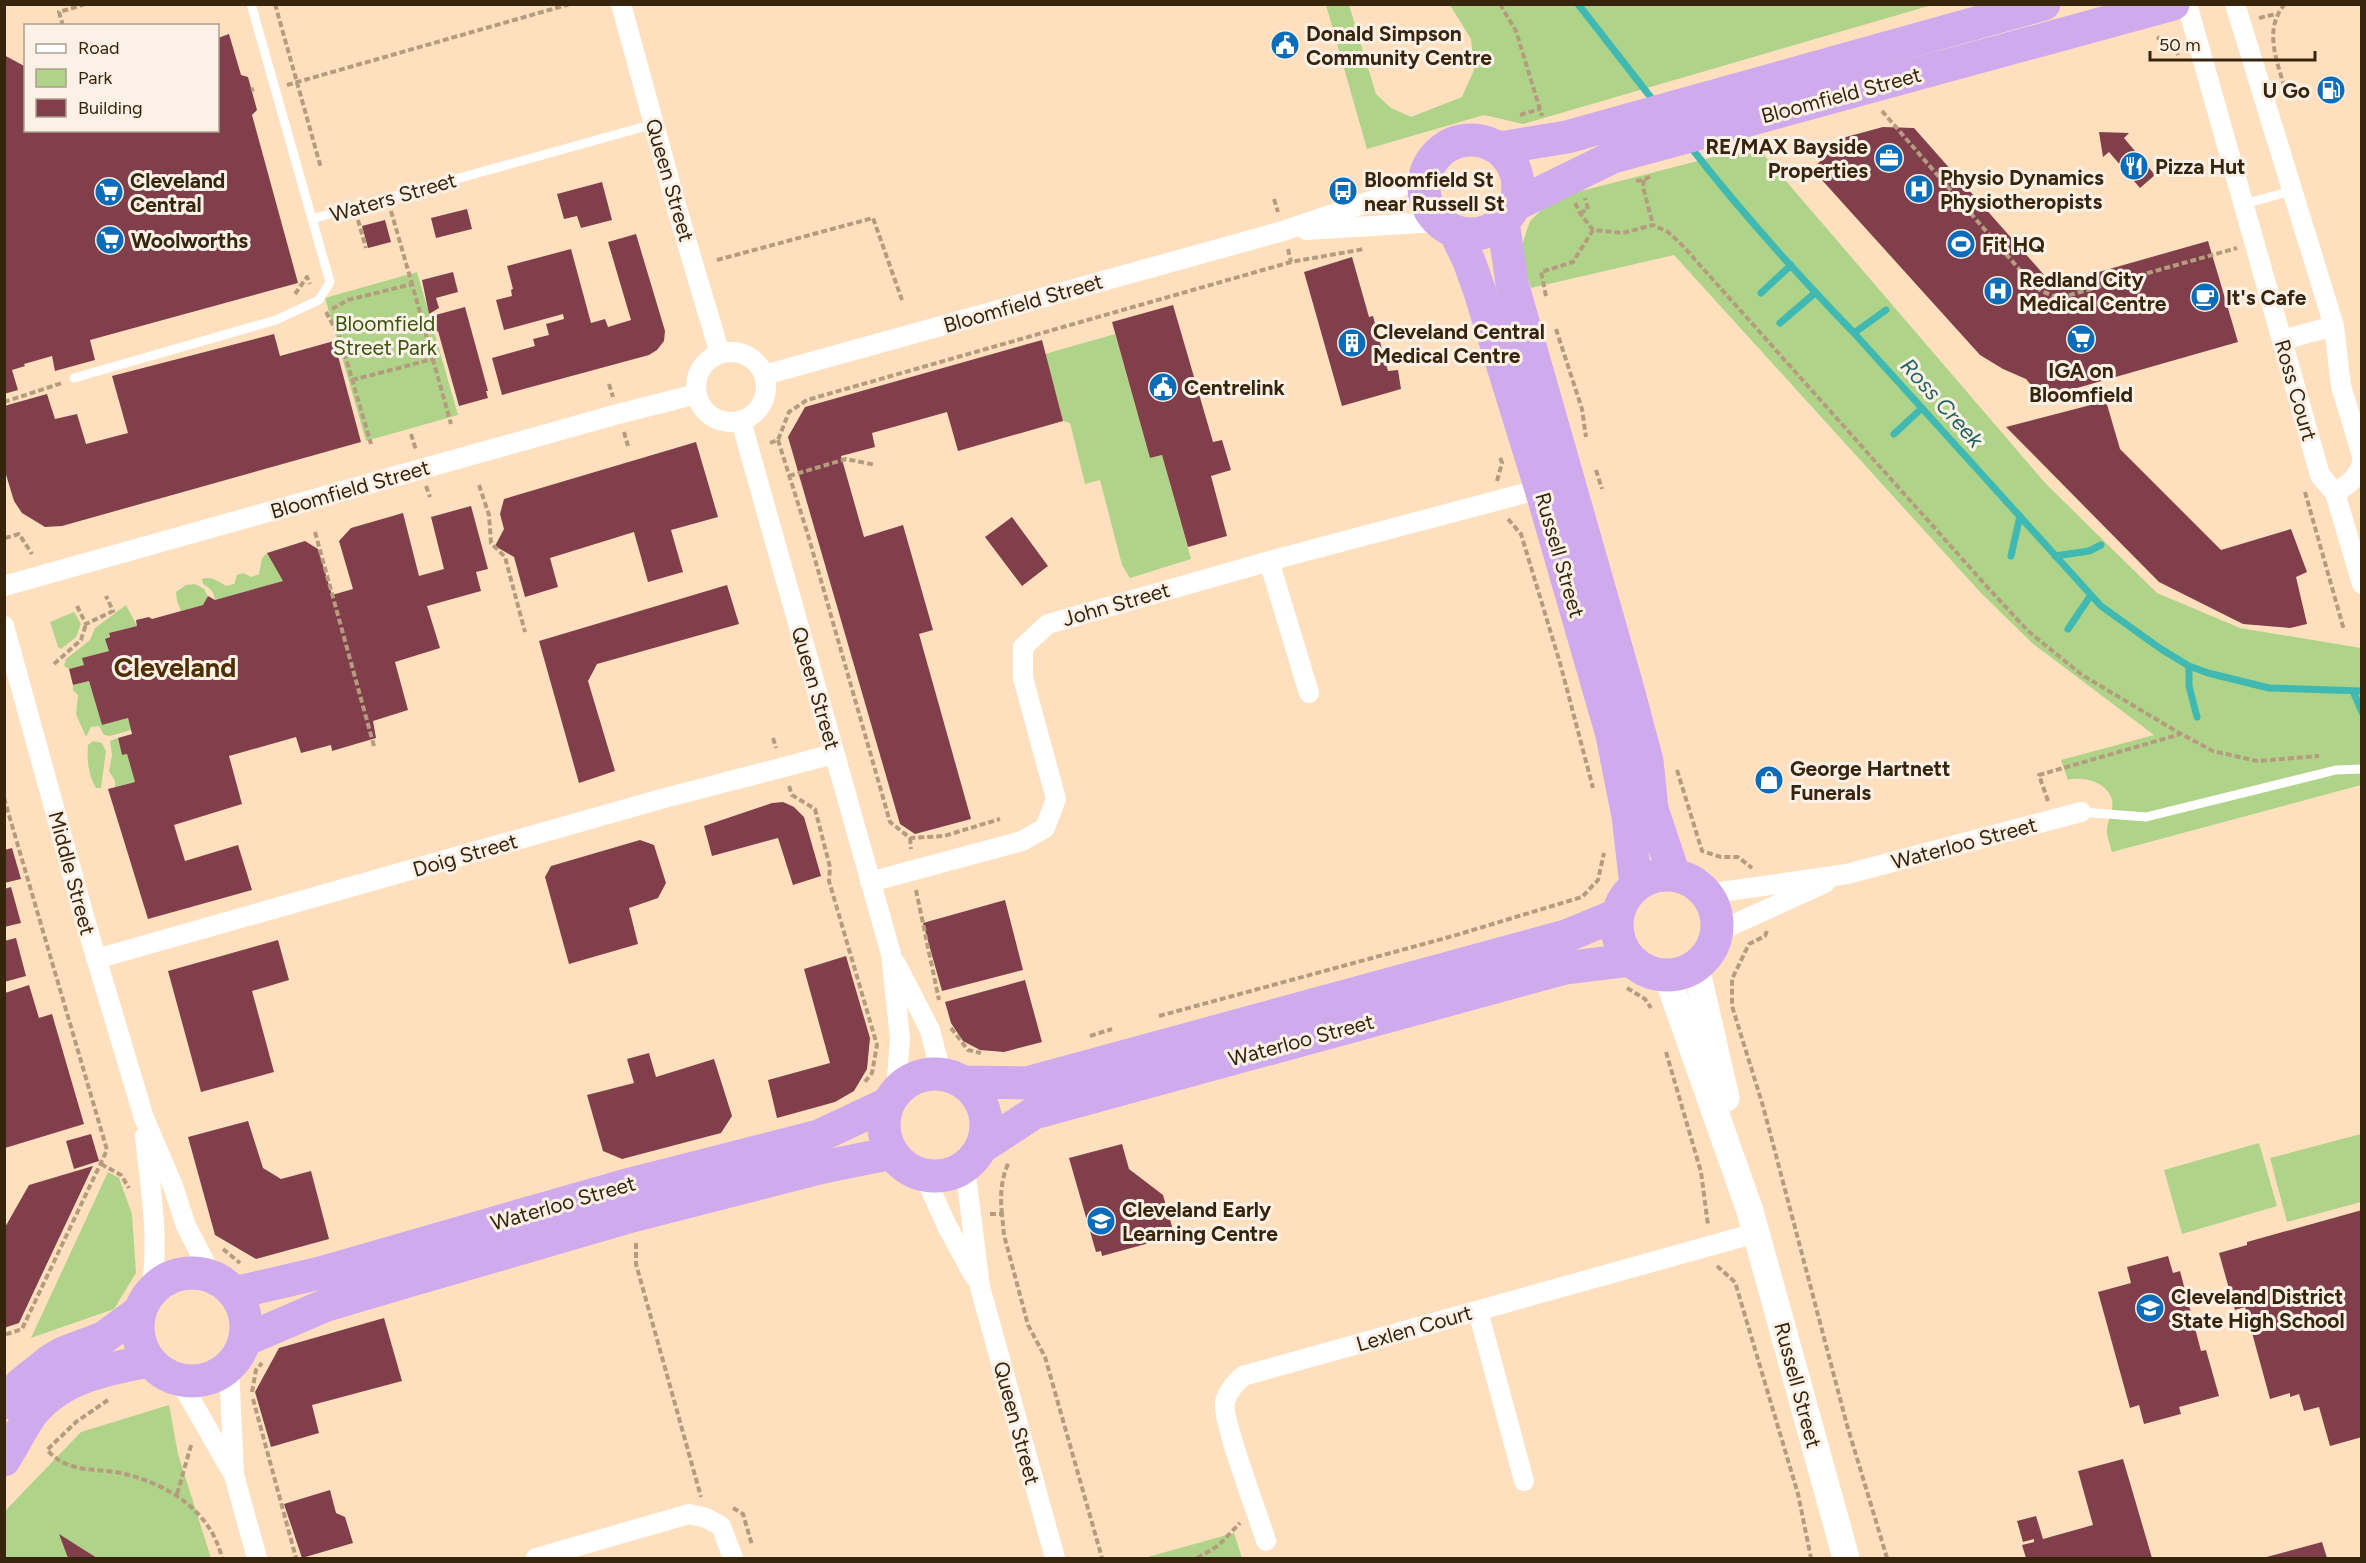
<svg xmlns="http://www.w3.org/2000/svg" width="2366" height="1563" font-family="Figtree,sans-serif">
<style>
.green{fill:#afd389}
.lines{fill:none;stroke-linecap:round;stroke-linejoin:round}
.stream{stroke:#3fb9b2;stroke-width:7}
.building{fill:#803f4b}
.path{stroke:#b69c7f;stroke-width:4;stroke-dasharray:6 3;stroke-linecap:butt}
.lane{stroke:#fff;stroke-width:9}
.street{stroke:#fff;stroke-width:20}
.secondary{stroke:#fff;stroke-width:27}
.highway{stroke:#cfaaed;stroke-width:33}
.labels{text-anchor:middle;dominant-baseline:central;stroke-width:6;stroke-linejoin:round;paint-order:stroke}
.poi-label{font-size:21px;font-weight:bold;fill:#37240d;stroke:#fbf1e6;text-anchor:start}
.street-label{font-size:21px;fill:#37240d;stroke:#fbf1e6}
.park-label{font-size:21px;fill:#395412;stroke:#fbf1e6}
.water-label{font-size:22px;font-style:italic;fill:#22635f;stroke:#fbf1e6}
.district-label{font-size:27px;font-weight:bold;fill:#4d2e00;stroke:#fbf1e6}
</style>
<rect width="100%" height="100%" fill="#fee0bf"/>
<path class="green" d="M1326 5H1349L1376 94 1391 108 1411 117 1462 97 1474 70 1471 39 1450 5H1932L1523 124 1484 115 1367 149Z
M1756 146 2046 484 2157 593 2240 628 2361 648V785L2112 852C2110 845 2106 835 2107 828 2108 819 2114 811 2112 800 2107 782 2084 776 2068 780L2061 760 2154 735 2032 643 1981 593 1674 255 1531 288 1520 251 1530 221 1554 198Z
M417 272 458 415 366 441 325 298Z
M1115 334 1150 458 1162 455 1191 559 1130 578 1122 565 1100 480 1085 484 1070 423 1063 421 1045 354Z
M267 553 283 581 215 600C214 592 210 588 203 584L202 579C212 576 218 581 226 586L234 584 237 575 243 573 251 577 259 574 262 558Z
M195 584 204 589 208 596 203 605 181 611 177 601 176 592 186 585Z
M126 605 137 626 109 633V651L83 658 84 665 69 669 64 666 66 659 90 640 95 628Z
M74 612 81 624 76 637 61 649 58 647 50 622Z
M89 681 102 725 128 718 131 730 110 736 104 735 99 726 91 727 86 737 76 714 78 695 73 690V685Z
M118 738 122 755 127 754 135 782 115 787V781L109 771 112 755 110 741Z
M93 741 102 743 106 751 101 788H96C88 774 87 761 88 745Z
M2361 1134V1202L2287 1222 2270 1158Z
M2259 1143 2277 1206 2182 1234 2164 1170Z
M108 1172 119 1178 132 1214 136 1273 114 1309 31 1338Z
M169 1405 178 1454 211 1558H97L60 1535 68 1558H5V1511L81 1432Z
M1234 1533 1242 1558H1144Z"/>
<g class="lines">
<path class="stream" d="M1578 4 1656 104
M1689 145C1740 211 1796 273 1854 333L2091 595 2101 606 2161 649 2189 666 2208 673 2269 688 2362 691
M1761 293 1791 265
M1780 323 1815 293
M1854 333 1886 310
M1894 434 1922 408
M2011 556 2020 516
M2055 556 2089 551 2101 545
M2068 629 2091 595
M2189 666V686L2197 717
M2353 691 2362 712"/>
</g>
<path class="building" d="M229 34 241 75 248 77 257 110 252 115 298 283 90 340 95 360 55 371 52 356 24 364 25 366 12 370 18 390 4 394V55L26 67V130H218V38Z
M1883 127 1914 128 2053 285 2208 241 2238 342 2042 398 2026 379 2003 369 1980 355 1812 169 1846 137Z
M2099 132 2129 133 2124 138 2155 175 2140 188 2109 152 2103 157Z
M602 182 612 220 581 228 577 216 564 219 557 194Z
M467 209 472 229 436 238 431 218Z
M385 220 391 242 368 248 362 226Z
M636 234 665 331 664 341 657 350 649 355 502 395 492 358 535 346 533 339 549 335 546 324 564 319 563 314 504 330 496 300 512 296 511 290 513 289 507 266 571 249 591 323 605 319 608 327 631 320 608 242Z
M1352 257 1369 317 1373 316 1388 371 1398 370 1401 389 1342 406 1304 272Z
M453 272 458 292 436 298 439 308 429 314 422 280Z
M1173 305 1213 442 1222 440 1231 470 1211 476 1227 536 1188 547 1162 455 1150 458 1112 322Z
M465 307 488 391H486L488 398 459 406 438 331 436 332 432 316Z
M274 334 280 356 334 341 361 442 62 526 45 527 22 513 14 501 4 468V406L47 394 55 419 77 414 86 444 128 433 112 376Z
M1042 340 1063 421 958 451 947 412 872 433 875 447 841 456 864 537 903 525 933 630 919 634 971 819 915 834 900 824 788 437 805 407Z
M2106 401 2120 449 2221 550 2291 529 2307 572 2296 577 2307 624 2290 628 2243 624 2159 582 2006 427Z
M696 442 718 517 671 530 683 572 648 582 634 532 550 558 558 587 525 597 514 557 495 546 504 529 500 514 504 499Z
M471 506 488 569 476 572 481 591 427 606 440 648 395 662 408 710 373 721 376 738 332 751 331 745 301 753 296 737 229 756 242 804 174 825 185 861 238 845 252 890 148 919 108 789 135 782 127 754 122 755 118 738 132 734 128 718 102 725 89 681 73 685 69 669 84 665 82 658 109 651 105 639 110 637 109 633 137 626 136 620 149 617 152 619 203 605 208 596 215 600 283 581 267 553 305 541 318 549 332 595 353 589 339 541 351 528 403 513 419 576 444 569 431 517Z
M1012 517 1048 566 1022 586 985 537Z
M727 585 739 624 597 664 588 681 615 771 579 783 539 641Z
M783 802 794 807 804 817 821 876 793 885 778 838 712 856 704 826 772 803Z
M640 840 654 845 666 883 658 898 629 908 638 944 569 964 545 877 551 866Z
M12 848 21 879 4 883V850Z
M11 887 21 923 4 927V889Z
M1005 900 1023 970 942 991 923 923Z
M16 938 26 976 4 982V941Z
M278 940 289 980 252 991 274 1072 201 1092 168 971Z
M846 956 870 1038 867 1069 854 1091 835 1102 777 1118 768 1080 830 1063 804 969Z
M1025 980 1042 1042 1004 1052 980 1050 963 1041 951 1023 945 1002Z
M29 985 39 1018 52 1014 84 1124 5 1148V993Z
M649 1053 656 1077 714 1059 732 1116 721 1133 622 1159 603 1151 587 1095 634 1083 627 1059Z
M248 1121 263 1168 281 1179 311 1171 329 1239 256 1259 215 1235 188 1137Z
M91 1134 99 1161 74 1169 66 1141Z
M1122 1144 1129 1169 1163 1195 1173 1230 1152 1236 1153 1242 1102 1256 1101 1251 1096 1252 1069 1158Z
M93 1166 19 1323 4 1328V1229L29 1185Z
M2362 1210V1437L2330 1446 2319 1407 2304 1411 2299 1394 2290 1397V1393L2270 1399 2245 1307 2235 1310 2219 1253 2247 1245V1242Z
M2168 1256 2173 1273 2180 1271 2201 1351 2206 1350 2219 1396 2179 1407 2181 1414 2144 1424 2139 1405 2130 1408 2098 1292 2131 1283 2127 1267Z
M384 1318 402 1381 312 1405 319 1433 271 1447 255 1392 279 1348Z
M2123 1459 2152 1558H2026L2022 1545 2034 1542V1539L2023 1542 2017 1521 2036 1516 2043 1539 2093 1525 2078 1471Z
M330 1490 336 1513 345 1517 353 1543 302 1558 284 1504Z
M59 1534 97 1558H68Z
M2322 1542 2327 1558H2263Z"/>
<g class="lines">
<path class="path" d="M275 4 321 168
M1500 4 1516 31 1542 116
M2285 4C2263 29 2277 61 2285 89
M2259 18 2276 14
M63 26 59 12 86 4
M2157 37 2176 50 2178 55
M287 85 570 4
M251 90 254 89
M1882 111 2025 276 2041 291 2059 298 2237 248
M1520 115 1540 109
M1644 180 1643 187 1653 225
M1636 181 1644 180 1651 176
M1274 199 1278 212
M1575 203 1580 213 1593 230 1623 233 1653 225 1668 232 1682 245 1990 590 2028 631 2082 675 2181 734 2213 751 2257 761 2319 756
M391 211 412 284
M1580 213 1588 209 1585 198
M358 220 366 248
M1288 249 1291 262
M717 260 873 218 902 300
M295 294 307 277 310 284
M1546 296 1541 272 1573 262 1593 230
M332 309 348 300 412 284 451 424
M326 312 340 338 371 444
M1556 329 1582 409 1586 437
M352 380 433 359
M609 384 613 397
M4 402 62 383
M624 432 628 446
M411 434 416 450
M778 440 808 535 890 822 910 838 944 836 1000 819
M770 443 778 440 789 412 807 400 1291 262 1364 249
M1596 470 1602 489
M789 476 846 459 876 465
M1497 481 1502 463 1500 457
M479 485 489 515 491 543 505 557 525 632
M426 486 430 497
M2305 492 2344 630
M1508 519 1521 534 1560 663 1593 788
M315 532 374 746
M5 538 19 534 32 554
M77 606 86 624 113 611 106 596
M54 664 81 640 86 624
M773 738 776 748
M1677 770 1702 851 1721 857H1738L1752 868
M789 786 792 795 815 809 830 867 829 881 877 1045 872 1073 864 1083
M4 798 107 1150 22 1329 4 1335
M2048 801 2039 775 2181 734
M910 838 911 849
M916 890 939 1000
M1767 931 1765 936 1749 944 1732 979V1006L1763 1106 1847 1425 1887 1558
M1627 988 1645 999 1651 1008
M1159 1016 1453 936 1582 897 1598 880 1604 853
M951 1028 968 1050 981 1053
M1090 1036 1112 1029
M1666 1052 1701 1172 1708 1225
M101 1164 121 1175 129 1188
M990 1214H1002L1004 1235 1028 1325 1045 1357 1102 1558
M1002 1214C1000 1197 1001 1178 1009 1162
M636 1243V1264L701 1497
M223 1249 240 1263
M1717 1266 1735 1282 1798 1494 1811 1558
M252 1392 256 1370 262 1363
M253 1399 296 1558
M108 1400 76 1422 47 1450C70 1475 97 1467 125 1474 170 1485 211 1512 222 1558
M177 1494 192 1442
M733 1508 743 1514 752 1545
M1197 1558 1218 1546 1240 1523"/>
<path class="lane" d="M251 4 312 219 654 124
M2244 204 2291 191
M74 378 276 320 319 300 330 282 312 219
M2081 812 2146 817 2336 770 2362 769"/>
<path class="street" d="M621 4 679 216 720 354
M2187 4 2320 475 2335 493 2362 584
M2235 4 2334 326 2341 386 2362 456
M1306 230 1438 222
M2282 340 2334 326
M696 387a35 35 0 1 1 70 0a35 35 0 1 1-70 0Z
M764 375 1283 231 1374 200 1425 175
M741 421 891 954 900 1038 896 1091
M2335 493C2349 484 2359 477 2362 462
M1269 561 1309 693
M4 586 618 414 697 394
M4 626 87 927 144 1118 173 1186 186 1226 212 1276
M870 882 1022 841 1045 828 1056 799 1023 678V647L1048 624 1284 557 1541 489
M1707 894 1847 874 2081 812
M1717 932 1825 883
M96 959 661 799 834 754
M896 964 930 1030 941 1073
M145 1136C150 1187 160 1239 151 1290
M965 1167 980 1287 1055 1558
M924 1175 947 1226 974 1276
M1478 1311 1524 1481
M229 1367 234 1475 257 1558
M180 1381 231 1470
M1266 1541C1259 1517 1221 1419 1225 1402 1228 1390 1235 1384 1243 1376L1756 1233
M536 1558 689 1514 706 1518 721 1526 733 1558"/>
<path class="secondary" d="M1696 967 1726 1098
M1667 976 1750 1211 1846 1558"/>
<path class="highway" d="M1424 187a47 47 0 1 1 94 0a47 47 0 1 1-94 0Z
M1499 148 1567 137 2044 4
M1515 205 1613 157 2173 4
M1503 222 1512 283 1627 686 1647 761 1652 809 1674 875
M1455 232 1469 261 1480 292 1541 489 1612 735 1628 816 1636 885
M1617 925a50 50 0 1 1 100 0a50 50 0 1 1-100 0Z
M884 1125a51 51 0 1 1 102 0a51 51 0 1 1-102 0Z
M965 1082 1027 1083 1566 936 1617 915
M982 1147 1034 1113 1565 968 1630 960
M138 1327a54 54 0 1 1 108 0a54 54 0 1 1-108 0Z
M234 1293 320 1273 623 1186 819 1136 887 1104
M245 1340 324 1306 405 1282 632 1216 823 1167 892 1153
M4 1403 21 1384 51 1360 63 1353 103 1338 140 1311
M4 1460C14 1444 22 1427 33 1412 63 1377 106 1369 149 1361"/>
</g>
<defs>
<g id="civic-disc" transform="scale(1.5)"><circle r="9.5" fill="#0b6db9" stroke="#fbf1e6"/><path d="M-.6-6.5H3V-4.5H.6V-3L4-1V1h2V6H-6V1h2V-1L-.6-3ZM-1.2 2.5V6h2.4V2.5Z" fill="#fff"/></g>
<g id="fuel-disc" transform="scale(1.5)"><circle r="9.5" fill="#0b6db9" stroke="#fbf1e6"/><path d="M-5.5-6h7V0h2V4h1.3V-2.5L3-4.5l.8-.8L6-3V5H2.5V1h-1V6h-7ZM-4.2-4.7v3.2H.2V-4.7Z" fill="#fff"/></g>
<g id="office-disc" transform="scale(1.5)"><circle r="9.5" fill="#0b6db9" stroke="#fbf1e6"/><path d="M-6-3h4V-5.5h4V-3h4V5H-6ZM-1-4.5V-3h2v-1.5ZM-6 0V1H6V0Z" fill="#fff"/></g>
<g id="restaurant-disc" transform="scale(1.5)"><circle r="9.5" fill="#0b6db9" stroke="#fbf1e6"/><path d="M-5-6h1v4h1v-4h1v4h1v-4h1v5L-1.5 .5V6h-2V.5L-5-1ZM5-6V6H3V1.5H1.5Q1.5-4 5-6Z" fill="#fff"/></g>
<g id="hospital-disc" transform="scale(1.5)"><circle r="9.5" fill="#0b6db9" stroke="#fbf1e6"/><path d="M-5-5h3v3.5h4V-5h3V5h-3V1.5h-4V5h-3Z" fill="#fff"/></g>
<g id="bus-disc" transform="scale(1.5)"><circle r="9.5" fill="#0b6db9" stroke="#fbf1e6"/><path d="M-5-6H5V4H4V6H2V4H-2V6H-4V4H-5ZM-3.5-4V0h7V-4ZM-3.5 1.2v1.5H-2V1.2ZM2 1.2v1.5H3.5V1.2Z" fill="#fff"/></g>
<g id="supermarket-disc" transform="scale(1.5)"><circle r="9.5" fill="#0b6db9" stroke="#fbf1e6"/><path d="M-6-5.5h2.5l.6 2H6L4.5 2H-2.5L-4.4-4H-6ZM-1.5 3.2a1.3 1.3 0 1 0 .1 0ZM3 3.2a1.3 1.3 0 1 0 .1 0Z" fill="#fff"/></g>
<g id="stadium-disc" transform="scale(1.5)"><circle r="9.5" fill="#0b6db9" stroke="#fbf1e6"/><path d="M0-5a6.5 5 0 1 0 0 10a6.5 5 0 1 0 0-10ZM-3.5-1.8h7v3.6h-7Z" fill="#fff"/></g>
<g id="cafe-disc" transform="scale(1.5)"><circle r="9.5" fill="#0b6db9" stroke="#fbf1e6"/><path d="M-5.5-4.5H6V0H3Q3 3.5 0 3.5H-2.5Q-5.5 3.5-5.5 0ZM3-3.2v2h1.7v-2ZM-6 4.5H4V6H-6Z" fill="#fff"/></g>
<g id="building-disc" transform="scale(1.5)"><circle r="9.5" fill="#0b6db9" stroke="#fbf1e6"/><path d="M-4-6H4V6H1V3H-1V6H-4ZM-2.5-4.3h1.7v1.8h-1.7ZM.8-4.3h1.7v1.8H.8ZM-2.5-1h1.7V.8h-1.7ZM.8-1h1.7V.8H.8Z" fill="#fff"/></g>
<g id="shop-disc" transform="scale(1.5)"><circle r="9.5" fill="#0b6db9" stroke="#fbf1e6"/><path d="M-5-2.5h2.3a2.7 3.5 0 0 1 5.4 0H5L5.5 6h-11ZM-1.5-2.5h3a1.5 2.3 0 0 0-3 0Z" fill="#fff"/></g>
<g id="school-disc" transform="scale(1.5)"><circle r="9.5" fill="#0b6db9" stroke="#fbf1e6"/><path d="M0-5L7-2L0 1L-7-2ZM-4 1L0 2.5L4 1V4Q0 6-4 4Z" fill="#fff"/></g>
</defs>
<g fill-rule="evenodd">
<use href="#civic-disc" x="1285" y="45"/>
<use href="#fuel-disc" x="2331" y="90"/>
<use href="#office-disc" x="1889" y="158"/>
<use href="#restaurant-disc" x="2134" y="166"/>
<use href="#hospital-disc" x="1919" y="189"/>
<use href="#bus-disc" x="1343" y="191"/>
<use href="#supermarket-disc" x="109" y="192"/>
<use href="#supermarket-disc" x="110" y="240"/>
<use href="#stadium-disc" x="1961" y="244"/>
<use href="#hospital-disc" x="1998" y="291"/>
<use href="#cafe-disc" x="2205" y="297"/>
<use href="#supermarket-disc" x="2081" y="339"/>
<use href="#building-disc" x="1352" y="343"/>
<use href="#civic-disc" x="1163" y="387"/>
<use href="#shop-disc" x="1769" y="780"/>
<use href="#school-disc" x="1101" y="1221"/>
<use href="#school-disc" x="2150" y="1308"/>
</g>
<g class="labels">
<g class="poi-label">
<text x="1306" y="33">Donald Simpson<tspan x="1306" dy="24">Community Centre</tspan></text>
<text x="2310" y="90" text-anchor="end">U Go</text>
<text x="1868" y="146" text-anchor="end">RE/MAX Bayside<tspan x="1868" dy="24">Properties</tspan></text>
<text x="2155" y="166">Pizza Hut</text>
<text x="1940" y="177">Physio Dynamics<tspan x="1940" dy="24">Physiotheropists</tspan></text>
<text x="1364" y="179">Bloomfield St<tspan x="1364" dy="24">near Russell St</tspan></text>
<text x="130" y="180">Cleveland<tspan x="130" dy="24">Central</tspan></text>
<text x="131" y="240">Woolworths</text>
<text x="1982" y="244">Fit HQ</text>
<text x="2019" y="279">Redland City<tspan x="2019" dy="24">Medical Centre</tspan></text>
<text x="2226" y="297">It's Cafe</text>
<text x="1373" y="331">Cleveland Central<tspan x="1373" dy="24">Medical Centre</tspan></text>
<text x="2081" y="370" text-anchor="middle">IGA on<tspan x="2081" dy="24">Bloomfield</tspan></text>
<text x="1184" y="387">Centrelink</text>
<text x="1790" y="768">George Hartnett<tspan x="1790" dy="24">Funerals</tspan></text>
<text x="1122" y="1209">Cleveland Early<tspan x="1122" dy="24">Learning Centre</tspan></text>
<text x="2171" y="1296">Cleveland District<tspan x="2171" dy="24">State High School</tspan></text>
</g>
<g class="street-label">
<text transform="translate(1841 95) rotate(-15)">Bloomfield Street</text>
<text transform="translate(670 180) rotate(74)">Queen Street</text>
<text transform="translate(393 197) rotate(-16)">Waters Street</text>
<text transform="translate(1023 303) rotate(-16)">Bloomfield Street</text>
<text transform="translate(2296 390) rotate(74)">Ross Court</text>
<text transform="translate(350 489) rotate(-16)">Bloomfield Street</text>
<text transform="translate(1560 555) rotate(74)">Russell Street</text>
<text transform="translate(1116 604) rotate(-16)">John Street</text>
<text transform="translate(816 688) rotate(74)">Queen Street</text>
<text transform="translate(1964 843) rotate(-15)">Waterloo Street</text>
<text transform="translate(465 855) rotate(-16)">Doig Street</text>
<text transform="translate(72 873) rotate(75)">Middle Street</text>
<text transform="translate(1301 1040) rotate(-15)">Waterloo Street</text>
<text transform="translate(563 1203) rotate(-16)">Waterloo Street</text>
<text transform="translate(1414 1328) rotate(-16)">Lexlen Court</text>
<text transform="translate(1798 1385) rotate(75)">Russell Street</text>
<text transform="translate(1017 1423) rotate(75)">Queen Street</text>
</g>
<g class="park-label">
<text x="385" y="323">Bloomfield<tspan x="385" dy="24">Street Park</tspan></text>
</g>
<g class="water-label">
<text transform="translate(1942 403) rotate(48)">Ross Creek</text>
</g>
<g class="district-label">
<text x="175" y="667">Cleveland</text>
</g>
</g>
<rect width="2366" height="1563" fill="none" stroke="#37240d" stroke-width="12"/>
<rect x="24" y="24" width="195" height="108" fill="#fbf1e6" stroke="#ad9f8f" stroke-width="1.5"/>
<rect x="36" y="44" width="30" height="9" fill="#ffffff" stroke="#ad9f8f" stroke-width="1.5"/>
<text x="78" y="54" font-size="18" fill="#37240d">Road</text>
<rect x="36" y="69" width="30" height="18" fill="#afd389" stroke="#ad9f8f" stroke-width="1.5"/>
<text x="78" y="84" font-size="18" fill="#37240d">Park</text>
<rect x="36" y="99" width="30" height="18" fill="#803f4b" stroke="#ad9f8f" stroke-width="1.5"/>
<text x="78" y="114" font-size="18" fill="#37240d">Building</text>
<path d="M2150 51v9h165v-9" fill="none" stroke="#37240d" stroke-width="3"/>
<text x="2159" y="51" font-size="18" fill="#37240d" stroke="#fbf1e6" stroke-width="4.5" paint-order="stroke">50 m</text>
</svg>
